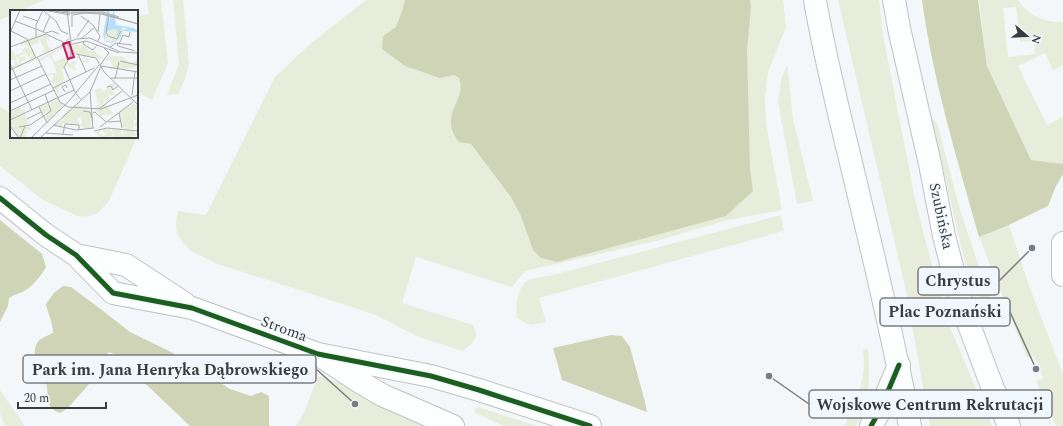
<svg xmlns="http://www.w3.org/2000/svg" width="1063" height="426" font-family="Spectral,serif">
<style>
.green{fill:#e8ecda;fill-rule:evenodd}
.forest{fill:#cfd4b7}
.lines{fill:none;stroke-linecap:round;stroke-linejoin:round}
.minor-casing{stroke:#bfc2c4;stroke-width:24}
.major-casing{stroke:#bfc2c4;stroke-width:24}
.minor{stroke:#fdfefe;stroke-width:22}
.major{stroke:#fdfefe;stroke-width:22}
.cycleway-casing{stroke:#f1f8fd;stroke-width:8}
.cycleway{stroke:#1b5e20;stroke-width:5}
.labels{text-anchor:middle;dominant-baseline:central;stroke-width:3;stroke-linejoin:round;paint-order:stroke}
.street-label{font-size:15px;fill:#393c3d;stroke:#f1f8fd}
.inset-road{fill:none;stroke:#a9acae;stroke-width:1}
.view{fill:#c2185b;fill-opacity:0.15;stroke:#c2185b;stroke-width:2}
.inset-edge{fill:none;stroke:#393c3d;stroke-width:2}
.leader{fill:none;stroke:#7a7d7f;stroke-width:1.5}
.callout-dot{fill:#7a7d7f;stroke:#f1f8fd;stroke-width:1.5}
.callout{fill:#f1f8fd;stroke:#7a7d7f;stroke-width:1.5}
.callout-label{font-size:16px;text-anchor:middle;font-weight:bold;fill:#393c3d}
</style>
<rect width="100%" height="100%" fill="#f4f7fa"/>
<path class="green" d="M0 0H44L20 11H11V15L0 20Z
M147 0H161L168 63 152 100 139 93 137 90V16L149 14Z
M173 0H183L189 63 185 79 178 94 167 95 179 64Z
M366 0H783L786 27 768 72 765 98 766 124 782 210 728 220 656 241 525 271 512 287 416 257 402 303 473 325C481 338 472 343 463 351L419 337 376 315 218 264 191 251 183 243 177 233 176 221 178 211 206 215 275 77 309 45Z
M838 0H879L883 35 915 199 933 270 952 332 992 426H930L906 291Z
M979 0H1018C1027 15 1045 23 1063 22V65L1053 70 1045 53 1018 66 1047 125 1062 117 1063 118V164L1031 160 987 66ZM1016 7 1020 42 1034 41 1035 54 1008 57 1003 8Z
M787 64 793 119 813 201 797 204 778 102 781 80Z
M0 107 11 113V137H137L109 201 98 213 86 217 77 216 43 200 0 166Z
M931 117 937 123 960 210 995 315 993 319 972 283 964 259Z
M781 215 784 231 539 298 546 322C532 325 528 327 517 317 515 307 518 287 527 281 533 277 543 277 549 276Z
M1009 225 1028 283 1063 374V426H1056L1036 381 1043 378 1034 356 1027 358 979 237Z
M868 349C870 378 871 400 856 426H844C857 399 867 380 863 350Z
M318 376 382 395 453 426H296L304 413Z
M0 390 25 426H5L0 413Z
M478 407 537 426H504L476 413 474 410Z"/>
<path class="forest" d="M405 0H750L751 6 747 50 750 169 753 191 726 216 557 262 541 258 533 250 521 216 511 197 471 144 459 142C437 115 468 99 459 78L454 75 440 78 405 66 382 49 383 36 396 27 403 8Z
M922 0H978L987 66 1031 160 1063 164V174L1056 186 1048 206 1009 225 979 237C957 158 933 81 922 0Z
M0 220 42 254 46 267C42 275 32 287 24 291 19 294 15 294 9 298L8 306 0 322Z
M63 286 71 287 98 307 130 332 173 353 198 376 207 374 230 389 251 396 261 392 269 396V426H190L114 354 109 352 105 359 103 368 68 408 60 413C42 407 51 392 45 381 44 379 42 378 41 376 35 368 32 353 37 343 40 338 47 336 53 333 53 323 48 314 46 304L54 293Z
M611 335 622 336 630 347 645 402 647 412 562 380 553 348Z"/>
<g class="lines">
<g class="minor-casing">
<path id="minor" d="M0 198 46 235 76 255 113 293 192 308 318 354 431 376 479 390 590 426
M1063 243V275
M76 255 126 265 184 303
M325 359 360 382 382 395 453 426
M871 426 880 410 899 365"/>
</g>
<g class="major-casing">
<path id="major" d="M815 0C826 65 843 128 858 192 877 270 895 347 910 426
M894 0 899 28 930 164 944 236 963 309 992 386 1009 426"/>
</g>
<use href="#minor" class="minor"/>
<use href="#major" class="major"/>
<g class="cycleway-casing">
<path id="cycleway" d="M0 198 46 235 76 255 113 293 192 308 318 354 431 376 479 390 590 426
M871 426 880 410 899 365"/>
</g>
<use href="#cycleway" class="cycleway"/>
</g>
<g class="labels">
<g class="street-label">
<text transform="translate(941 216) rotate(78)">Szubińska</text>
<text transform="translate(284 329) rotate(20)">Stroma</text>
</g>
</g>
<g transform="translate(10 10)">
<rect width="128" height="128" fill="#f4f7fa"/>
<path d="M59 14 60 17 59 25 60 29V31L57 34 60 32 61 34 41 44 45 43 42 45 44 52 58 46 60 47 58 52 60 54 62 51 68 52 64 55 67 61 54 55 55 59H52L55 72 45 76 50 75 49 84 53 85 50 86 43 78 46 73H41L44 65H39V68L37 64 47 63 42 50 38 46 31 52 30 49 59 32V24H57L59 23ZM96 18 108 20 118 18 112 21 109 29 102 32 95 29ZM29 24 36 25 47 28 46 30 44 31 46 28 39 26 40 31 36 29 39 38 41 37 40 42 33 45 38 42H32L34 39 29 28 34 27H29V32L19 37 16 35 15 39 19 37 22 42 21 36 26 45 32 46 25 45 26 48 21 51 28 49 24 51 3 59 9 56 2 58 0 52 3 57 4 53 6 56 4 51 7 50 8 55 9 51 11 54 7 46 6 50H1L0 45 4 44H0V38L6 46V42L7 45 12 42V39L13 44 8 47 14 46 16 49 11 52 12 55 18 52 22 45 21 43 19 48 14 41 17 49 12 40 15 37 14 32 13 36 11 37V32L6 34ZM63 34 62 39 65 34 77 37 78 41 83 40 94 49 76 46 80 52 73 53 71 50 76 51V47L73 49V45L61 43V36ZM99 46H112L120 53 128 50V57L112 59 111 54V59H98L103 57 100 50 94 51ZM104 72 106 75 103 80 102 76H98L105 84 102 86 98 83 100 89 96 92 94 90 93 95 95 94 98 97 106 94 98 98 103 103V104L98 106V104L103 103 90 106 88 101 83 102 92 98 83 99 90 93 87 92 89 90 87 92 85 80 91 78 95 83V79L99 81 96 77ZM47 88 53 96 38 112 34 107 37 104V101L33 104 30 97 39 93 41 97 40 93 42 92 39 91 43 90 47 97 44 90ZM122 93 128 96 125 104 128 110H124V114L128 111 126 117 128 120 124 114 123 119 112 117 109 103 118 96 120 98ZM65 95 82 98 74 99 82 101 83 104V118L82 111 80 114 82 118 74 119 72 115V119V116H70V120H72H69L70 116 71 115 72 111 71 107 67 108 70 115 60 114 59 109V114L53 113 51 118 44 115 48 110 52 111 53 105 60 99 65 98ZM10 97 11 100 13 99 19 115 9 117V118L17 116 16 117H20L21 120 17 119 15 128 6 126 7 128 0 115V102ZM92 118 89 124 95 125 97 123 93 122V118L100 119 101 123 102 119 110 120 112 125 115 118H118L127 124 125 126 118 127 128 128H106L103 125 104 122 101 126 92 128 85 122Z" fill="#e8ecda"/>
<path d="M94 0H100L97 15 104 0 106 15 124 18 128 22 113 21 110 29 102 33 96 32 93 26 97 2ZM112 18H118L112 21 109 29 101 32 95 30 96 19 97 22 102 19 108 20 106 26H107Z" fill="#b6e0f9" fill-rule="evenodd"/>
<path class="inset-road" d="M34 0 60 5M38 0 57 3H92L128 14M45 0 60 2M57 0 61 33M34 1 46 11 51 21 58 24M63 2H93L109 7M63 5 74 3 91 4 128 14M13 6 28 11M71 6 83 15 90 26 88 31M99 6 96 22 98 26 107 29 111 21M5 11 36 23M62 17V0M1 21 17 29 26 48M33 22 40 6M88 22 90 4M0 23 10 0M36 23 42 21 49 24M36 24 55 33 58 29M26 27V15L33 0M67 27 79 10M72 28 85 17M74 31 73 34 83 40 87 35M107 33 108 36 125 41M61 34V46L54 57 66 84 71 89M109 34 113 25 119 27 120 22M58 35 76 31 109 43M0 37 36 24M100 37 106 33 122 35M66 44 86 48 94 62 128 95M68 44 76 62M27 47 50 92 58 97 91 99 128 85M110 51 128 55M0 54 22 100M90 55 99 43 94 38M91 56 128 62M0 60 66 29 80 28 110 42 128 43M101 68H128M105 69 109 52M0 70 32 56M97 77 101 76 103 80 108 76M43 78 84 58M0 81 36 64M55 82 52 77 56 75 57 78M80 82 83 119M122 85 125 62M0 93 41 74M29 97 37 113M89 99 112 81M0 101 44 80M73 101 80 102 82 108M83 103 85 102 96 112M109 103 112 118M17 109 31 102M0 110 64 80M98 112 111 111M43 115 66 120 83 118M0 116 9 128M9 117 20 115 41 101 35 84M90 117 123 92M84 121 97 118 128 121M35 123 63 125M53 124 55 114 69 115V120M10 128 15 116M21 128 59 91 89 55M30 128 80 82 91 56"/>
<path class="view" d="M59 32 64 47 58 49 53 34Z"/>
<rect width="128" height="128" class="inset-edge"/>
</g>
<path class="leader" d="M1032 248L999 281M1036 369L1010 312M355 404L316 369M769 376L809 404"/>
<g class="callout-dot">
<circle cx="1032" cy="248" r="4"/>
<circle cx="1036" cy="369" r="4"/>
<circle cx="355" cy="404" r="4"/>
<circle cx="769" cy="376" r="4"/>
</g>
<g class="callout">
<rect x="918" y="267" width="81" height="28" rx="4"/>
<rect x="880" y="298" width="130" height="28" rx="4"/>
<rect x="23" y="355" width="293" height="28" rx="4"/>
<rect x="809" y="390" width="243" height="28" rx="4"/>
</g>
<g class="callout-label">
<text x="958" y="286">Chrystus</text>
<text x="945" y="317">Plac Poznański</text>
<text x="170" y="375">Park im. Jana Henryka Dąbrowskiego</text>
<text x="930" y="410">Wojskowe Centrum Rekrutacji</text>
</g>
<g transform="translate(1027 36) rotate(109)" stroke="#f1f8fd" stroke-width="3" paint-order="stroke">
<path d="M0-3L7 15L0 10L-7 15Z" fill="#393c3d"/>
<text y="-6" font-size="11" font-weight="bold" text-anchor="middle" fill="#393c3d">N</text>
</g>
<path d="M18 402v6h88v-6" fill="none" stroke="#393c3d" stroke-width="2"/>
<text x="24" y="402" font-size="12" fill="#393c3d" stroke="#f1f8fd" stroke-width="3" paint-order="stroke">20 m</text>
</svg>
